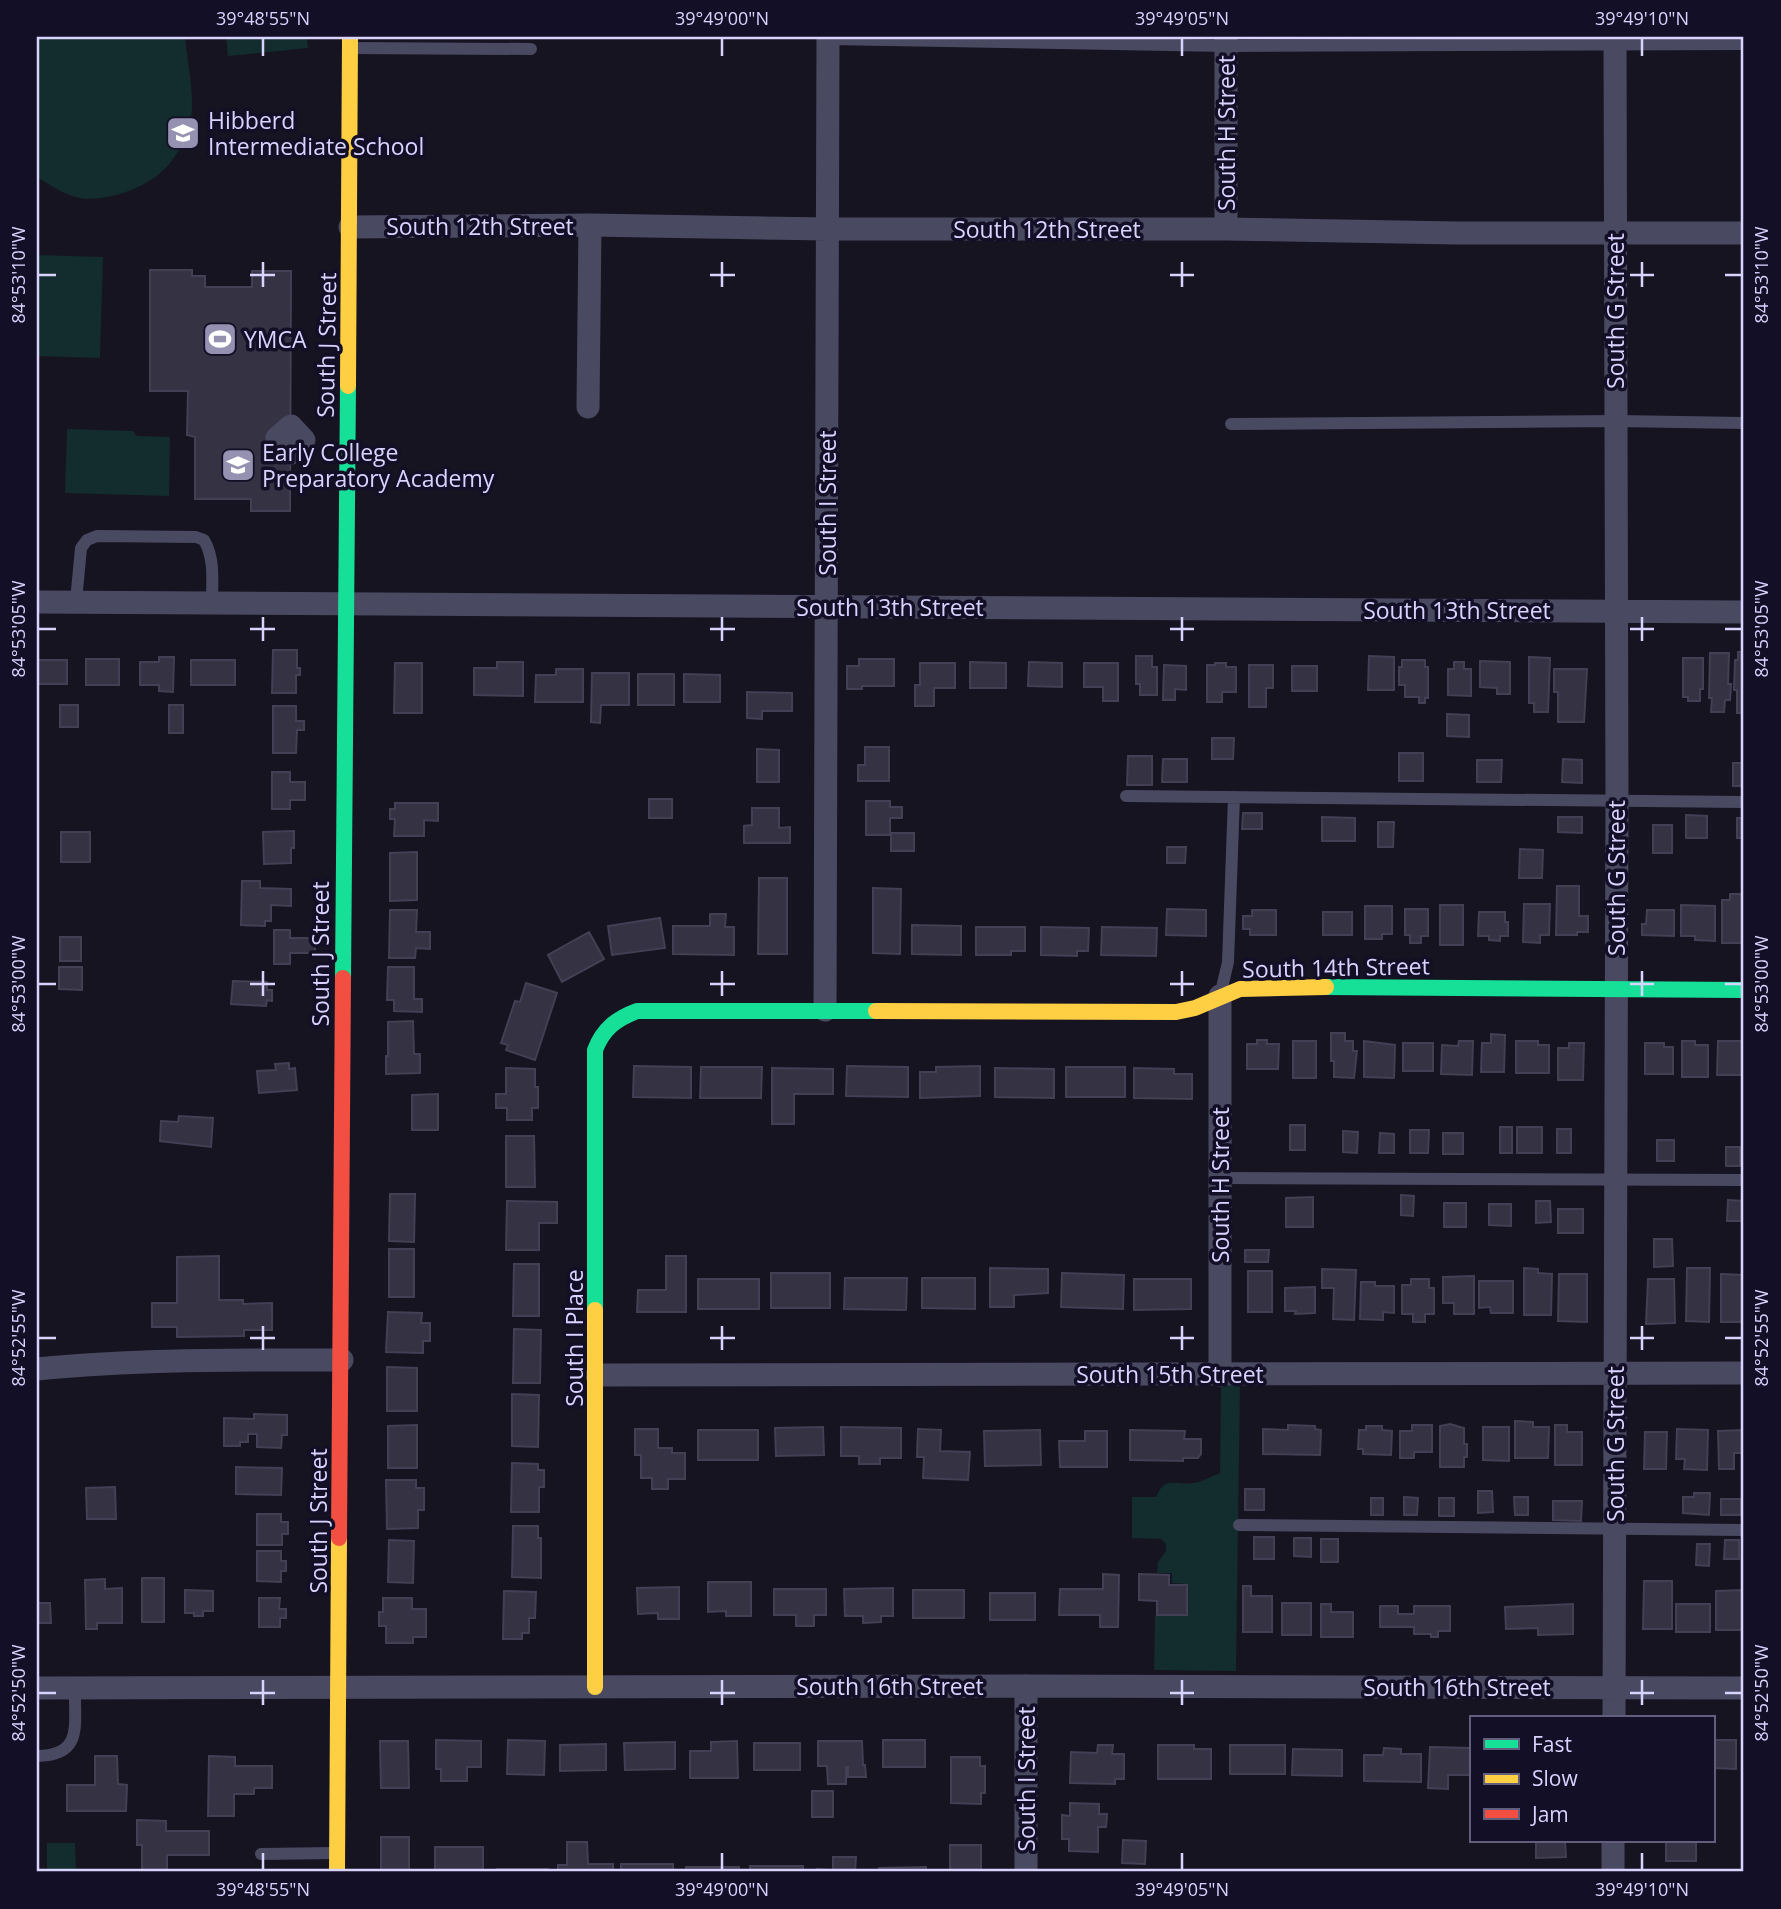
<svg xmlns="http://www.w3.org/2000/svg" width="1781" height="1909" font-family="'Open Sans',sans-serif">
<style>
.green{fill:#132c2d}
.building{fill:#343243;stroke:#433f54;stroke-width:2}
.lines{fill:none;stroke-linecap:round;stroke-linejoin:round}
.lane{stroke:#4a4962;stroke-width:12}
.street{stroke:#4a4962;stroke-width:23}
.fast{stroke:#16e098;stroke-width:16}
.slow{stroke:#ffcf43;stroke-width:16}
.jam{stroke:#f24e42;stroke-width:16}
.ticks{fill:none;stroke:#d9d4ff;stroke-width:2.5}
.labels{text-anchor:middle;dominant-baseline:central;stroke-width:7;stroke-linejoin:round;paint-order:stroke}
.poi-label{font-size:23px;fill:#d9d4ff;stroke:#130f26;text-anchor:start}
.street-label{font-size:23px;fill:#d9d4ff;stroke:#130f26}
.neatline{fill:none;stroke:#d9d4ff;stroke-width:2.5}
.ticks-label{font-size:18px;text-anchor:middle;fill:#d9d4ff}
</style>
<rect width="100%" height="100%" fill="#161421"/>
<path class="green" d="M37 37H185C187 58 195 98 191 117 182 161 155 186 112 196 103 198 90 200 80 198 64 195 50 185 37 177Z
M226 37H307L308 48 228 56Z
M37 255 103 257 100 358 37 356Z
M67 429 133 431 137 436 170 437 169 496 65 493Z
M1221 1384 1240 1385 1236 1671 1154 1670 1155 1616H1187L1188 1584 1172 1583V1573H1157L1158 1562 1166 1551V1544L1161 1539 1132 1538V1497H1156C1165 1475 1175 1486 1193 1483 1202 1482 1212 1476 1220 1473Z
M47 1843H75L76 1872H47Z"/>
<path class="building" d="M150 270H192V276H205V287H252V271H291L290 511H251V499H195V437L187 435 188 391H150Z
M273 650H297V668H300V675H296V693H272Z
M1738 652H1744V713H1737V690H1734L1735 660H1738Z
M1710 653H1729L1728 684H1731L1730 700H1725L1724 712H1711L1712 698H1709Z
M1136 656H1152V667H1157V695H1140V684H1136Z
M1369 656 1394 657V690H1368Z
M159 657H174L173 692 159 691V685H140V662H159Z
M1529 657 1550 658 1548 712H1534V703H1529Z
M1683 658H1703V689H1700V701H1688V697H1683Z
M86 659H119V685H86Z
M859 659H894V686H862V689H847V666H859Z
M37 660H67V684H37Z
M191 660H235V685H191Z
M1402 660H1425V667H1428V698H1425V703H1419V697H1405V685H1399V667H1402Z
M1480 661 1510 662V694H1497V688L1480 687Z
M497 662H523V696L474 695V668H497Z
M970 662 1006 663V688H970Z
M1029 662 1062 663V687L1028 686Z
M1454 662H1464V669H1471V696L1448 695V669H1454Z
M395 663H422V713H394Z
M920 663H955V688H934V706H915V685H920Z
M1084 663H1118V701H1103V687H1084Z
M1215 663H1226V667H1236V692H1222V702H1207V665H1215Z
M1164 665 1186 666V690L1175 689V700H1163Z
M1249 665H1273V688H1266V707H1249Z
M1292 666H1317V691H1292Z
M556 669H583V702H535L536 675H556Z
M1554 669H1587L1584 722H1558V692H1554Z
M592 673H629V705H601L600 723 591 722Z
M638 674H674V705H638Z
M684 674 720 675V702H684Z
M747 692 792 693V711H762V719L747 718Z
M60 705H78V727H60Z
M169 705H183V733H169Z
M273 706H296V721H304V730H297L296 753H273Z
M1447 714 1469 715V737L1447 736Z
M1212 738H1234L1233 759H1212Z
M865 747H889V781H858V765H865Z
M757 749 779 750V782H757Z
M1399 753H1423V781H1399Z
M1128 756H1152V785H1127Z
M1163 759H1187V782H1162Z
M1563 759 1582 760V783L1562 782Z
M1477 760H1502L1501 782H1477Z
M1733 763H1744V786H1733Z
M272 772H290V782H305V800H290V809H272Z
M649 799H672V818H649Z
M866 801H890V807H902V818H890V835H866Z
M395 803H438V821L424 820V836H394L395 819H390V809H395Z
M752 808H779V828L790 827V843H744V826L752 825Z
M1243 813H1262V829H1242Z
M1686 815 1707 816V838H1686Z
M1322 817 1355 818V841H1322Z
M1558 817H1582V833L1558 832Z
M1737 818H1744V838H1737Z
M1378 822H1394L1393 847H1378Z
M1653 825H1672V853H1653Z
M294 831V848H291V863L264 864 263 832Z
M61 832H90V862H61Z
M891 833H914V851H891Z
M1167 847H1186L1185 863H1167Z
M1520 849 1543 850 1542 878H1519Z
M417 852V900L390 901V853Z
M759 878H787V954H758Z
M242 881H260V888L291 889V906L271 905V921H265V926L241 925Z
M1557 886H1579V916H1588V932H1577V935H1556Z
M873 888 901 889 900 954 873 953Z
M1730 894H1744L1743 943H1722V900H1730Z
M1524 904H1550L1549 935H1540V943L1523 942Z
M1440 905H1463V945H1440Z
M1681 905 1715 906V941L1695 940V936H1681Z
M1365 906H1392V934H1382V939H1365Z
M1167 909 1206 910V936L1166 935Z
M1405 909H1428V936H1421V943H1410V935H1405Z
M390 910H417L416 932H430V949L416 948 415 958H389Z
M1252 910H1276V935H1250V929H1243V916H1252Z
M1647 910H1674V936L1642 935V924H1646Z
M1323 912H1352V935H1323Z
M1479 912H1505V922H1508V936H1500V941L1489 940V936H1478Z
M710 914H726L725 927H734V955L673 954V926H710Z
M660 918 665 948 612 955 608 926Z
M912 925 961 926V955L912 954Z
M976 927H1025V951H1011V955H976Z
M1041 927 1089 928 1088 951H1077V956L1041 955Z
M1102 927 1157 928 1156 956 1101 955Z
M274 930H290V938H315V953H290V964H274Z
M589 932 604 959 562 982 548 955Z
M60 937H81V961H60Z
M59 967H82V990L59 989Z
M388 967H414V999H422V1012L394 1011V1000H387Z
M233 981 267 982V990H272V1001L267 1000 266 1006 231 1004Z
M526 983 557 993 535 1060 506 1050 508 1045 501 1043 515 1001 520 1002Z
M413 1021 414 1054H420V1073L386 1074V1056H388V1022Z
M1331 1033H1345V1041H1353V1051H1357L1354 1078 1334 1077V1061H1331Z
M1491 1034 1505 1035 1504 1072H1481L1482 1043H1491Z
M1257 1040H1267V1044H1279L1278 1069H1247V1044H1257Z
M1293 1041H1316V1078H1293Z
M1364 1041 1395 1045 1394 1078 1364 1077Z
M1459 1041H1473L1472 1075 1441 1074 1442 1045 1458 1046Z
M1516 1041H1538V1045H1549V1073H1516Z
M1682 1041H1695V1045H1708V1077H1682Z
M1718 1041H1744V1075H1717Z
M1403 1043H1433V1071H1403Z
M1569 1043H1584L1583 1080H1558V1048H1569Z
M1645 1043H1664V1047H1673V1074H1645Z
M289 1063V1069L295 1068 297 1090 259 1093 257 1071 276 1070 275 1064Z
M634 1066 691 1067V1098L633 1097Z
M847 1066 908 1067V1097L846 1096Z
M980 1066V1096L920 1098V1072H936V1067Z
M701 1067H762L761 1098H700Z
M1066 1067H1125V1097H1066Z
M506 1068 535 1069V1087H538V1108H532V1120H507V1108H496V1094H506Z
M772 1068 833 1069V1094H794V1124H772Z
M995 1068 1054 1069V1098L995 1097Z
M1134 1068 1174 1069V1074H1192V1099L1134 1098Z
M438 1094V1130H412V1095Z
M179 1116 213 1118 211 1147 160 1141 161 1121 178 1122Z
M1290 1125H1305V1150H1290Z
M1500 1127H1512V1153H1500Z
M1517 1127H1542V1153H1517Z
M1557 1129H1571V1153H1557Z
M1410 1130H1429L1428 1153H1410Z
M1343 1131 1358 1132 1357 1153 1343 1152Z
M1380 1133 1394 1134V1153H1379Z
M1443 1133H1463V1154H1443Z
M506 1136H534L535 1187H506Z
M1657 1140H1674V1161H1657Z
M1726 1147H1740V1166H1726Z
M390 1194H415L414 1242 389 1241Z
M1401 1195 1414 1196 1413 1216 1401 1215Z
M1313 1197V1227H1286V1198Z
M1728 1200 1744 1201V1221H1727Z
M507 1201 557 1202V1223H539V1250H506Z
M1536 1201H1550L1551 1222 1536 1223Z
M1444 1203H1466V1227H1444Z
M1489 1204H1511V1226L1489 1225Z
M1558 1209H1583V1233H1558Z
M1654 1239H1672L1673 1266 1654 1267Z
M389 1249H414V1297H389Z
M1245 1250H1269L1268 1262H1245Z
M219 1256V1300H243V1304L272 1303V1330H244V1336L177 1337V1327H152V1303H177V1257Z
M666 1256H686V1312H637L638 1290H666Z
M514 1264H539V1316H513Z
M990 1268 1048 1269V1293L1014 1295V1307H990Z
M1524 1268 1538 1269V1273L1552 1274 1551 1315H1524Z
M1687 1268H1710L1709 1322 1686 1321Z
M1322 1269 1356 1270 1354 1320 1333 1319 1334 1288H1322Z
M1248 1271H1272V1312H1248Z
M771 1273H830V1308H771Z
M1062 1273 1124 1275 1123 1309 1061 1307Z
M1559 1274H1587V1322L1558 1321Z
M1721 1274 1744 1275V1322H1721Z
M1474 1276V1314H1454V1303H1443V1277Z
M845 1278H907L906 1310 844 1309Z
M922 1278H975V1309L922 1308Z
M698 1279H759V1309H698Z
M1134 1279H1191V1309L1134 1310Z
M1411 1279H1429V1288H1434V1314H1425V1322H1413V1314H1402V1285H1411Z
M1648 1279H1674L1675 1323 1646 1324Z
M1479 1281H1513V1313H1491L1490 1307 1479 1308Z
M1361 1282H1375V1286H1394V1313L1383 1312V1320L1360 1319Z
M1315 1287V1313L1295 1314 1296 1311H1285V1288Z
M388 1312 422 1313 421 1323H430V1341H423V1353L386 1352Z
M514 1329 541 1330 540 1383H513Z
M387 1367 417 1368V1411H387Z
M512 1394 539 1395 538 1447 512 1446Z
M254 1414 287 1415V1435H282L281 1448 257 1447V1434H248V1442H240V1446H224V1418L254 1419Z
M1515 1421 1533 1422V1427H1549L1548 1458H1515Z
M1450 1424 1464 1428V1444H1467V1457H1464V1467H1440V1426Z
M417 1425V1468H388V1426Z
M1288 1425 1315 1426V1429L1321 1430 1320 1455 1263 1454V1429L1288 1430Z
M1412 1425H1432V1452H1414V1458H1400V1431H1412Z
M1555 1425H1567V1432H1582V1465H1555Z
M1366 1426H1382V1430L1392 1431 1391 1455 1363 1454V1449H1358L1359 1430H1366Z
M823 1427 824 1455 776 1456 775 1428Z
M841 1427 901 1428V1458H880V1464H859V1456H841Z
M1483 1427H1509V1461L1483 1460Z
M635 1429H658V1448H672V1453H685V1479H668V1489H652V1478H641V1455H635Z
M918 1429 941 1430 940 1451 970 1452 968 1480 923 1478 924 1457H917Z
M1677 1429 1708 1430 1707 1470 1684 1469 1685 1459H1676Z
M698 1430H758V1460H698Z
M1040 1430 1041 1465 985 1466 984 1431Z
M1130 1430 1185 1431 1184 1439H1201V1454L1198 1458H1183V1461L1130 1460Z
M1744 1430V1453H1734V1469H1719L1718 1431Z
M1085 1431H1107V1467H1060L1059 1441H1085Z
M1645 1432H1667L1666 1469H1644Z
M512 1463 538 1464V1470H544V1487H539V1512H511Z
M236 1467 282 1468 281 1495 236 1494Z
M386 1480H416V1488H424V1510H418V1528L387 1529Z
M115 1487 116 1519H87L86 1488Z
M1245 1489H1264V1510H1245Z
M1478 1491H1492L1493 1512 1478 1513Z
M1694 1493H1710L1709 1515 1683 1513V1497H1694Z
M1404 1497 1418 1498 1417 1515H1404Z
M1514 1497H1528V1515H1515Z
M1371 1498H1383V1515H1371Z
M1439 1498H1454V1516H1439Z
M1721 1499H1741V1515H1721Z
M1553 1501H1582L1581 1521 1553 1520Z
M257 1514H281V1522H288V1534H282V1545H257Z
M513 1526H538V1538H541V1578L512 1577Z
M1254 1537H1274V1559H1254Z
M1294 1538H1311V1557L1294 1556Z
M1321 1539H1338V1562H1321Z
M389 1540 414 1541 413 1583 388 1582Z
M1725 1540H1739V1559H1724Z
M1697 1544H1710L1709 1566 1696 1565Z
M257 1551H281V1561H286V1571H281V1582L257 1581Z
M1103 1574 1119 1575 1118 1627H1100V1615H1059L1060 1589H1103Z
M1139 1574 1169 1575V1585H1187V1615H1157V1601L1139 1600Z
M142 1578H164V1622H142Z
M105 1579V1589L122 1588V1623H97V1629H86L85 1580Z
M1644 1581H1672V1629H1643Z
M708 1582H751V1616H726V1611L708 1612Z
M1243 1586H1251V1596H1272V1632H1243Z
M679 1587V1619H658V1613L638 1614 637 1588Z
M893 1588V1616H881V1622L863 1623V1616H845L844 1589Z
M774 1589H826V1615H814V1626H796V1615H774Z
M185 1590 213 1591V1611H203V1616H194V1613H185Z
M913 1590H964V1618H913Z
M1744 1590V1630H1716V1591Z
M504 1591 536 1592 535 1618H529V1633H522V1639H503Z
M990 1593H1035V1620H990Z
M259 1598H280L279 1609H286V1618H280V1627H259Z
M383 1598H412V1609H426V1637H413V1643H386V1626H379V1612H383Z
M37 1603H50L51 1623H37Z
M1282 1603H1311V1635H1282Z
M1321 1604H1331V1612H1353V1637H1321Z
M1573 1604V1634L1538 1635V1628L1506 1629 1505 1607Z
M1676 1604H1710V1632H1676Z
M1380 1606H1398V1614H1414V1606H1450V1631H1438V1637H1431V1634H1414V1627H1380Z
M436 1740 481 1741V1767H467V1781H441V1769H436Z
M508 1740 545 1741 544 1775 507 1774Z
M883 1740H925V1767H883Z
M1713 1740H1736V1769L1713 1768Z
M380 1741H408L409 1788H381Z
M737 1741 738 1778H690V1751H711V1742Z
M818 1741H862L863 1765H865L866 1777H848V1767H846V1784H828L827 1766H818Z
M675 1742V1769L625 1770 624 1743Z
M754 1743H800V1770H754Z
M606 1744V1770L560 1771V1745Z
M1098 1745H1113L1112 1754H1124V1779H1115V1784L1070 1783 1071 1752 1097 1753Z
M1158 1745H1194V1749H1211V1779H1158Z
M1230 1745H1285V1774H1230Z
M1430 1747 1471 1748V1775H1448V1789L1428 1788Z
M1384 1748 1401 1749V1754H1421V1782L1364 1781V1755H1383Z
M1293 1749 1342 1750V1776L1292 1775Z
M95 1756H117L118 1784 127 1785 126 1811H67V1785H95Z
M209 1756 235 1757V1766H272V1788H254V1794H234V1816H208Z
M951 1757H980V1766H985V1793H981V1804L951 1803Z
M812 1791H833V1817H812Z
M1070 1803 1099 1804V1814H1107L1106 1827H1098V1852L1069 1851V1839H1062V1815L1070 1816Z
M137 1820 166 1821V1831H209V1855H167V1872H142V1845H137Z
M381 1837H409V1872H381Z
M1123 1840 1146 1841 1145 1864 1122 1863Z
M1536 1841H1565L1566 1857 1536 1858Z
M1666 1841H1696V1861H1666Z
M567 1842H587L588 1864H613V1872H558V1865H567Z
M950 1845H981V1872H950Z
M435 1847H483V1872H435Z
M833 1857H856L855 1871 864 1872H817V1869L833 1870Z
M621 1864H673V1872H621Z
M750 1866H803V1872H750Z
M686 1867H739V1872H686Z
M926 1867V1872H879V1868Z
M497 1869H548V1872H497Z"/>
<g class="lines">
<path class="lane" d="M828 39 1226 46 1744 44
M350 48 531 49
M1231 424 1616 421 1744 423
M76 601 81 548 87 540 97 536 196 537 204 540C215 559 212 581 212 602
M1126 796 1744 802
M1221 992 1228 962 1234 797
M1220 1178 1744 1180
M1239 1525 1744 1530
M37 1756C84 1756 74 1724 75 1689
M261 1854 335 1853"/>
<path class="street" d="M350 227 590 225 828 229H1226L1457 233H1744
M1226 229V37
M588 407 590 225
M291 426 304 440 291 453 277 438Z
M37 602 1744 612
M825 1010 828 37
M37 1369C138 1359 240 1360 342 1360
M597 1375 1744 1373
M1220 1375V996
M1026 1686V1872
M37 1688 1026 1686 1744 1688
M1614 1718 1617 802 1615 37
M1613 1872V1841"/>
<path class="fast" d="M343 978 348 386
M1326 987 1744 990
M595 1310V1050C603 1029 616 1019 637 1011H876"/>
<path class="slow" d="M348 386 350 37
M876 1011 1176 1012 1195 1008 1240 989 1326 987
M595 1310V1687
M337 1872 339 1538"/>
<path class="jam" d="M339 1538 343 978"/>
</g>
<path class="ticks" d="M263 38V56M722 38V56M1182 38V56M1642 38V56M263 262V287M722 262V287M1182 262V287M1642 262V287M38 275H56M250 275H275M710 275H735M1170 275H1194M1630 275H1654M1725 275H1742M263 617V641M722 617V641M1182 617V641M1642 617V641M38 629H56M250 629H275M710 629H735M1170 629H1194M1630 629H1654M1725 629H1742M263 971V996M722 971V996M1182 971V996M1642 971V996M38 984H56M250 984H275M710 984H735M1170 984H1194M1630 984H1654M1725 984H1742M263 1326V1350M722 1326V1350M1182 1326V1350M1642 1326V1350M38 1338H56M250 1338H275M710 1338H735M1170 1338H1194M1630 1338H1654M1725 1338H1742M263 1680V1705M722 1680V1705M1182 1680V1705M1642 1680V1705M38 1693H56M250 1693H275M710 1693H735M1170 1693H1194M1630 1693H1654M1725 1693H1742M263 1853V1870M722 1853V1870M1182 1853V1870M1642 1853V1870"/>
<defs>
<g id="school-square" transform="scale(1.75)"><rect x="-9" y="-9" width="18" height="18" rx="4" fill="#9591b1" stroke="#130f26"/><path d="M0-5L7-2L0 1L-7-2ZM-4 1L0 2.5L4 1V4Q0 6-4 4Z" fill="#fff"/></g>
<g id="stadium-square" transform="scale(1.75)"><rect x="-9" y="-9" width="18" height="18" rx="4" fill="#9591b1" stroke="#130f26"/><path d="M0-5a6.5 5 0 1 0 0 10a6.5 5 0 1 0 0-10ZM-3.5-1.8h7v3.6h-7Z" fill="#fff"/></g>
</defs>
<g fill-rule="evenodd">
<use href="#school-square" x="183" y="133"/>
<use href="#stadium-square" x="220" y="339"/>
<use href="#school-square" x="238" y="465"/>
</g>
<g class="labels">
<g class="poi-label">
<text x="208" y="120">Hibberd<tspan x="208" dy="26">Intermediate School</tspan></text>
<text x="244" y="339">YMCA</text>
<text x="262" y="452">Early College<tspan x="262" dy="26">Preparatory Academy</tspan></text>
</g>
<g class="street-label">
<text transform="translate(1226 133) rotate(-90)">South H Street</text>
<text x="480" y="226">South 12th Street</text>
<text x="1047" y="229">South 12th Street</text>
<text transform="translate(1615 311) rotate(-90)">South G Street</text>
<text transform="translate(326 345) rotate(-89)">South J Street</text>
<text transform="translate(827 503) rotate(-90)">South I Street</text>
<text x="890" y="607">South 13th Street</text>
<text x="1457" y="610">South 13th Street</text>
<text transform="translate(1616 878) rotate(-90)">South G Street</text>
<text transform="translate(320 954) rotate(-90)">South J Street</text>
<text transform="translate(1336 967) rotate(-1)">South 14th Street</text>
<text transform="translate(1220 1185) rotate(-90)">South H Street</text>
<text transform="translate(574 1338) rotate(-90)">South I Place</text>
<text x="1170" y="1374">South 15th Street</text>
<text transform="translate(1615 1444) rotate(-90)">South G Street</text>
<text transform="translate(318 1521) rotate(-90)">South J Street</text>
<text x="890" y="1686">South 16th Street</text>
<text x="1457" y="1687">South 16th Street</text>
<text transform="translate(1026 1779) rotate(-90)">South I Street</text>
</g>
</g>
<rect width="1781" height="1909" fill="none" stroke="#130f26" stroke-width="77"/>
<rect x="1470" y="1716" width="245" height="126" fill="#130f26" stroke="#625e7d" stroke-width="2"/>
<rect x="1484" y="1739" width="35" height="10" fill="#16e098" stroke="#625e7d" stroke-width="2"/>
<text x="1532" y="1752" font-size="21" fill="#d9d4ff">Fast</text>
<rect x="1484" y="1774" width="35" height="10" fill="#ffcf43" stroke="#625e7d" stroke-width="2"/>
<text x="1532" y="1786" font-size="21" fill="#d9d4ff">Slow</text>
<rect x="1484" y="1809" width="35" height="10" fill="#f24e42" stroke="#625e7d" stroke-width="2"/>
<text x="1532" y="1822" font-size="21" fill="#d9d4ff">Jam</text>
<rect x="38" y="38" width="1704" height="1832" class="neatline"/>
<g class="ticks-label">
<text x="263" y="25">39°48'55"N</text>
<text x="722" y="25">39°49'00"N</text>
<text x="1182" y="25">39°49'05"N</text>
<text x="1642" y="25">39°49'10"N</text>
<text transform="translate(1762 275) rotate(-90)" y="6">84°53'10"W</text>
<text transform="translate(19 275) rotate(-90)" y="6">84°53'10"W</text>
<text transform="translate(1762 629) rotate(-90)" y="6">84°53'05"W</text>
<text transform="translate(19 629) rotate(-90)" y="6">84°53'05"W</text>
<text transform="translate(1762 984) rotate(-90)" y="6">84°53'00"W</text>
<text transform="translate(19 984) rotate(-90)" y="6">84°53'00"W</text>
<text transform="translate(1762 1338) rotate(-90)" y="6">84°52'55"W</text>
<text transform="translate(19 1338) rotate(-90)" y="6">84°52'55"W</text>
<text transform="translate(1762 1693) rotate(-90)" y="6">84°52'50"W</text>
<text transform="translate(19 1693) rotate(-90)" y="6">84°52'50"W</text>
<text x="263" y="1896">39°48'55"N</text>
<text x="722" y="1896">39°49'00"N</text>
<text x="1182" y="1896">39°49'05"N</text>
<text x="1642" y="1896">39°49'10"N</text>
</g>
</svg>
